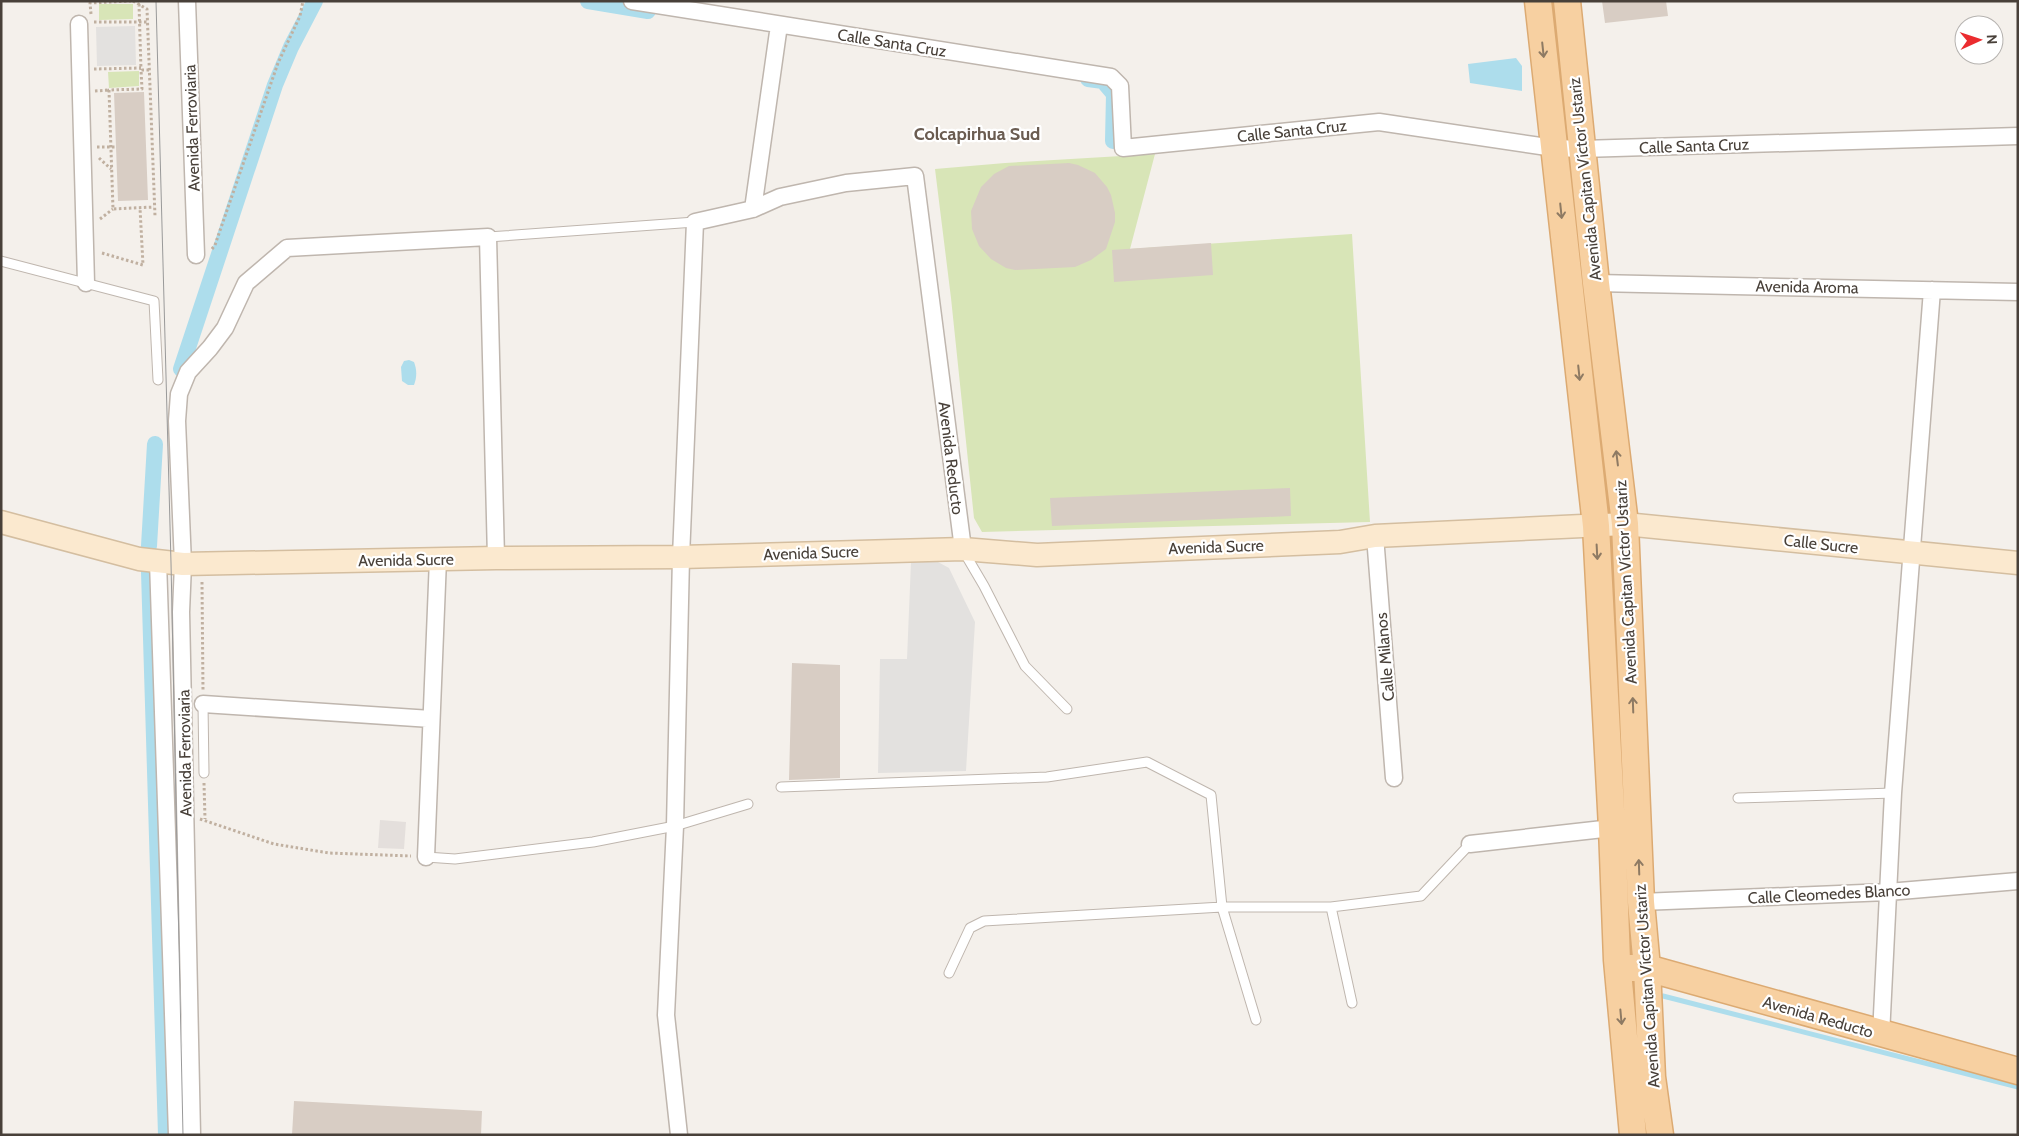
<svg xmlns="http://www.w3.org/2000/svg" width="2019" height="1136" font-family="Cabin,sans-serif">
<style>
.industrial{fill:#e4dfdc}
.green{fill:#d8e5b7}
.parking{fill:#e3e1df}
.water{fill:#adddec}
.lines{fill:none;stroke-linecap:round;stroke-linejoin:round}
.stream{stroke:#adddec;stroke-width:5}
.canal{stroke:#adddec;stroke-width:16}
.building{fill:#d8cdc4}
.lane-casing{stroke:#bfb6ae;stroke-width:11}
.street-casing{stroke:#bfb6ae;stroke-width:19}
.secondary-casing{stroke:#d4bea0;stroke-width:25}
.primary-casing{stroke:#dcaa72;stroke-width:29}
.path{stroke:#c0b0a0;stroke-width:3;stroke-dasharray:2.5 2.5;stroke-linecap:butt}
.lane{stroke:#fff;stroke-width:9}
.street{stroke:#fff;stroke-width:16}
.secondary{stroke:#fbe9cf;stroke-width:22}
.primary{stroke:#f7d0a1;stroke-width:26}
.tram{stroke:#999;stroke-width:1}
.oneway{stroke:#8e7a63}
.labels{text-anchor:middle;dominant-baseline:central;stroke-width:4.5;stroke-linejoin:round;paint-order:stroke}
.street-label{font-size:16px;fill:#484039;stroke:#fff}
.neighbourhood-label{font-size:18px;font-weight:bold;fill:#6a5c51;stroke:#fff}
</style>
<rect width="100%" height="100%" fill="#f4f0eb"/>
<path class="industrial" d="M380 820 406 822 404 849 378 848Z"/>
<path class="green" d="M99 4H133V19L99 20Z
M139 71V86L109 88 108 72Z
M1155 154 1130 249 1352 234 1370 522 982 532 974 518 951 298 935 169 1005 163Z"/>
<path class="parking" d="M135 26 136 65 97 66 96 27Z
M911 562H938L949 568 975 622 966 771 878 773 880 659H907Z"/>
<path class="water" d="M1516 58 1522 66V91L1470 83 1468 64Z
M409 360 414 362C417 370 417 377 414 385H408L402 381 401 367 404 361Z"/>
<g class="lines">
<path class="stream" d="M1663 996 2018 1087"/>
<path class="canal" d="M588 1 648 11
M1088 79 1103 81 1114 94 1113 141
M181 369 275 85 291 47 315 1
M149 546 155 444
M149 572 166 1135"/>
</g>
<path class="building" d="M1602 1H1666L1668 16 1605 23Z
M144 92 148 200 118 201 114 93Z
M1069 163 1078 165 1095 173 1107 187 1111 195 1115 213V222L1106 249 1091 260 1075 267 1015 270 1006 268 991 259 979 246 972 229 971 211 981 187 994 174 1009 166Z
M1211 243 1213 275 1114 282 1112 250Z
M1290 488 1291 516 1052 526 1050 498Z
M792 663 840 665V778L789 780Z
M294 1101 482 1111 481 1135H292Z"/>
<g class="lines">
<g class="lane-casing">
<path id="lane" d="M488 237 695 222
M1 261 154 301 158 380
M964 552 984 586 1025 666 1067 709
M203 704 204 773
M781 787 1047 777 1147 762 1211 795 1222 907 1256 1020
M1738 798 1893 793
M426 857 455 859 593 842 675 826 748 804
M1331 907 1352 1003
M949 973 970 928 984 921 1222 907H1331L1421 896 1470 844"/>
</g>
<g class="street-casing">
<path id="street" d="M187 1 196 255
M632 1 1111 77 1120 86 1123 148 1379 122 1554 148 1582 149 2018 136
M79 24 86 283
M753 209 779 25
M1596 283 2018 292
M1375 536 1394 778
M158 561 177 1135
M203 704 431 719
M1470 844 1612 828
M426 857 438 559
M1641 902 1888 892 2018 881
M1881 1035 1893 793 1932 290
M192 1135 181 612 183 564 177 421 179 394 188 372 210 348 225 328 246 283 287 248 488 237 496 558
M679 1135 666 1015 675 826 681 557 695 222 753 209 780 197 846 183 915 176 963 549"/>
</g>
<g class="secondary-casing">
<path id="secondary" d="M1 522 139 559 183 564 496 558 681 557 963 549 1037 555 1340 542 1375 536 1625 524 2018 563"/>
</g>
<g class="primary-casing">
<path id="primary" d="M1538 1 1596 526 1612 828 1617 960 1633 1135
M1567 1 1596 283 1625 524 1641 902 1647 968 1652 1077 1660 1135
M1630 968H1647L2018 1071"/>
</g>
<path class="path" d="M133 1 147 9 155 216
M139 4 141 70
M91 14 90 3 131 1
M94 22H148
M94 69 141 68
M149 70H141L142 89 109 90 113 209 154 207
M95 91 109 90
M97 147H116
M99 158 111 169
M100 219 113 209
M212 249 215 245 278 63 300 16 303 1
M102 253 143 265 140 208
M202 582 203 691
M204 783 205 819
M200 819 274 844 329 853 411 856"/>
<use href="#lane" class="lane"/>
<use href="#street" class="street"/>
<use href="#secondary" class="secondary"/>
<use href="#primary" class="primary"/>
<path class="tram" d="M156 1 171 563 183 1135"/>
</g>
<defs><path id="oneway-shaft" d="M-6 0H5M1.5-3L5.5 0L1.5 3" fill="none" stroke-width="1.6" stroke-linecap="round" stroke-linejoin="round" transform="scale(1.25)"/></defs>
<g class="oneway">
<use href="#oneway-shaft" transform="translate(1543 50) rotate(84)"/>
<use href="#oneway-shaft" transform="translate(1561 211) rotate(84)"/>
<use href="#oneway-shaft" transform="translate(1579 373) rotate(84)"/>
<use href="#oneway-shaft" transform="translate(1617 458) rotate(-97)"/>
<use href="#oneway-shaft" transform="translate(1597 552) rotate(87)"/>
<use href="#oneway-shaft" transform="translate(1633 705) rotate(-92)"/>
<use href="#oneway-shaft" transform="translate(1639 867) rotate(-92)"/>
<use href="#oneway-shaft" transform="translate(1621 1017) rotate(85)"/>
</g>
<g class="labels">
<g class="street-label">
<text transform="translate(892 43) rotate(9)">Calle Santa Cruz</text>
<text transform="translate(192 128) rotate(-92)">Avenida Ferroviaria</text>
<text transform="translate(1292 131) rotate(-6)">Calle Santa Cruz</text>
<text transform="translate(1694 146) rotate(-2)">Calle Santa Cruz</text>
<text transform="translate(1585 179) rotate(-96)">Avenida Capitan Víctor Ustariz</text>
<text transform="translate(1807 287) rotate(1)">Avenida Aroma</text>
<text transform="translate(951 458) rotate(83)">Avenida Reducto</text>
<text transform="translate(1821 544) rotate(6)">Calle Sucre</text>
<text transform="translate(1216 547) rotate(-2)">Avenida Sucre</text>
<text transform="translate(811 553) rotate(-2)">Avenida Sucre</text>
<text transform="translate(406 560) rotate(-1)">Avenida Sucre</text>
<text transform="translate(1626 582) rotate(-93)">Avenida Capitan Víctor Ustariz</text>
<text transform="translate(1385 657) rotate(-95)">Calle Milanos</text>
<text transform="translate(185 753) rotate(-91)">Avenida Ferroviaria</text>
<text transform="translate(1829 894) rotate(-3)">Calle Cleomedes Blanco</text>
<text transform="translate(1647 986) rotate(-94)">Avenida Capitan Víctor Ustariz</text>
<text transform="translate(1818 1017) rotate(16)">Avenida Reducto</text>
</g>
<g class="neighbourhood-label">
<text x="977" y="134">Colcapirhua Sud</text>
</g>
</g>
<rect width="2019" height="1136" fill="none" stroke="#484039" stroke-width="5"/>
<g transform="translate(1979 40) rotate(87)"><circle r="24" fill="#ffffff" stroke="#b6b3b0"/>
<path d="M0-4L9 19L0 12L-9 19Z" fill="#eb2c2f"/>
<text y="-8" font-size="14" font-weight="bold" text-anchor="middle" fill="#484039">N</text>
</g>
</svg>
